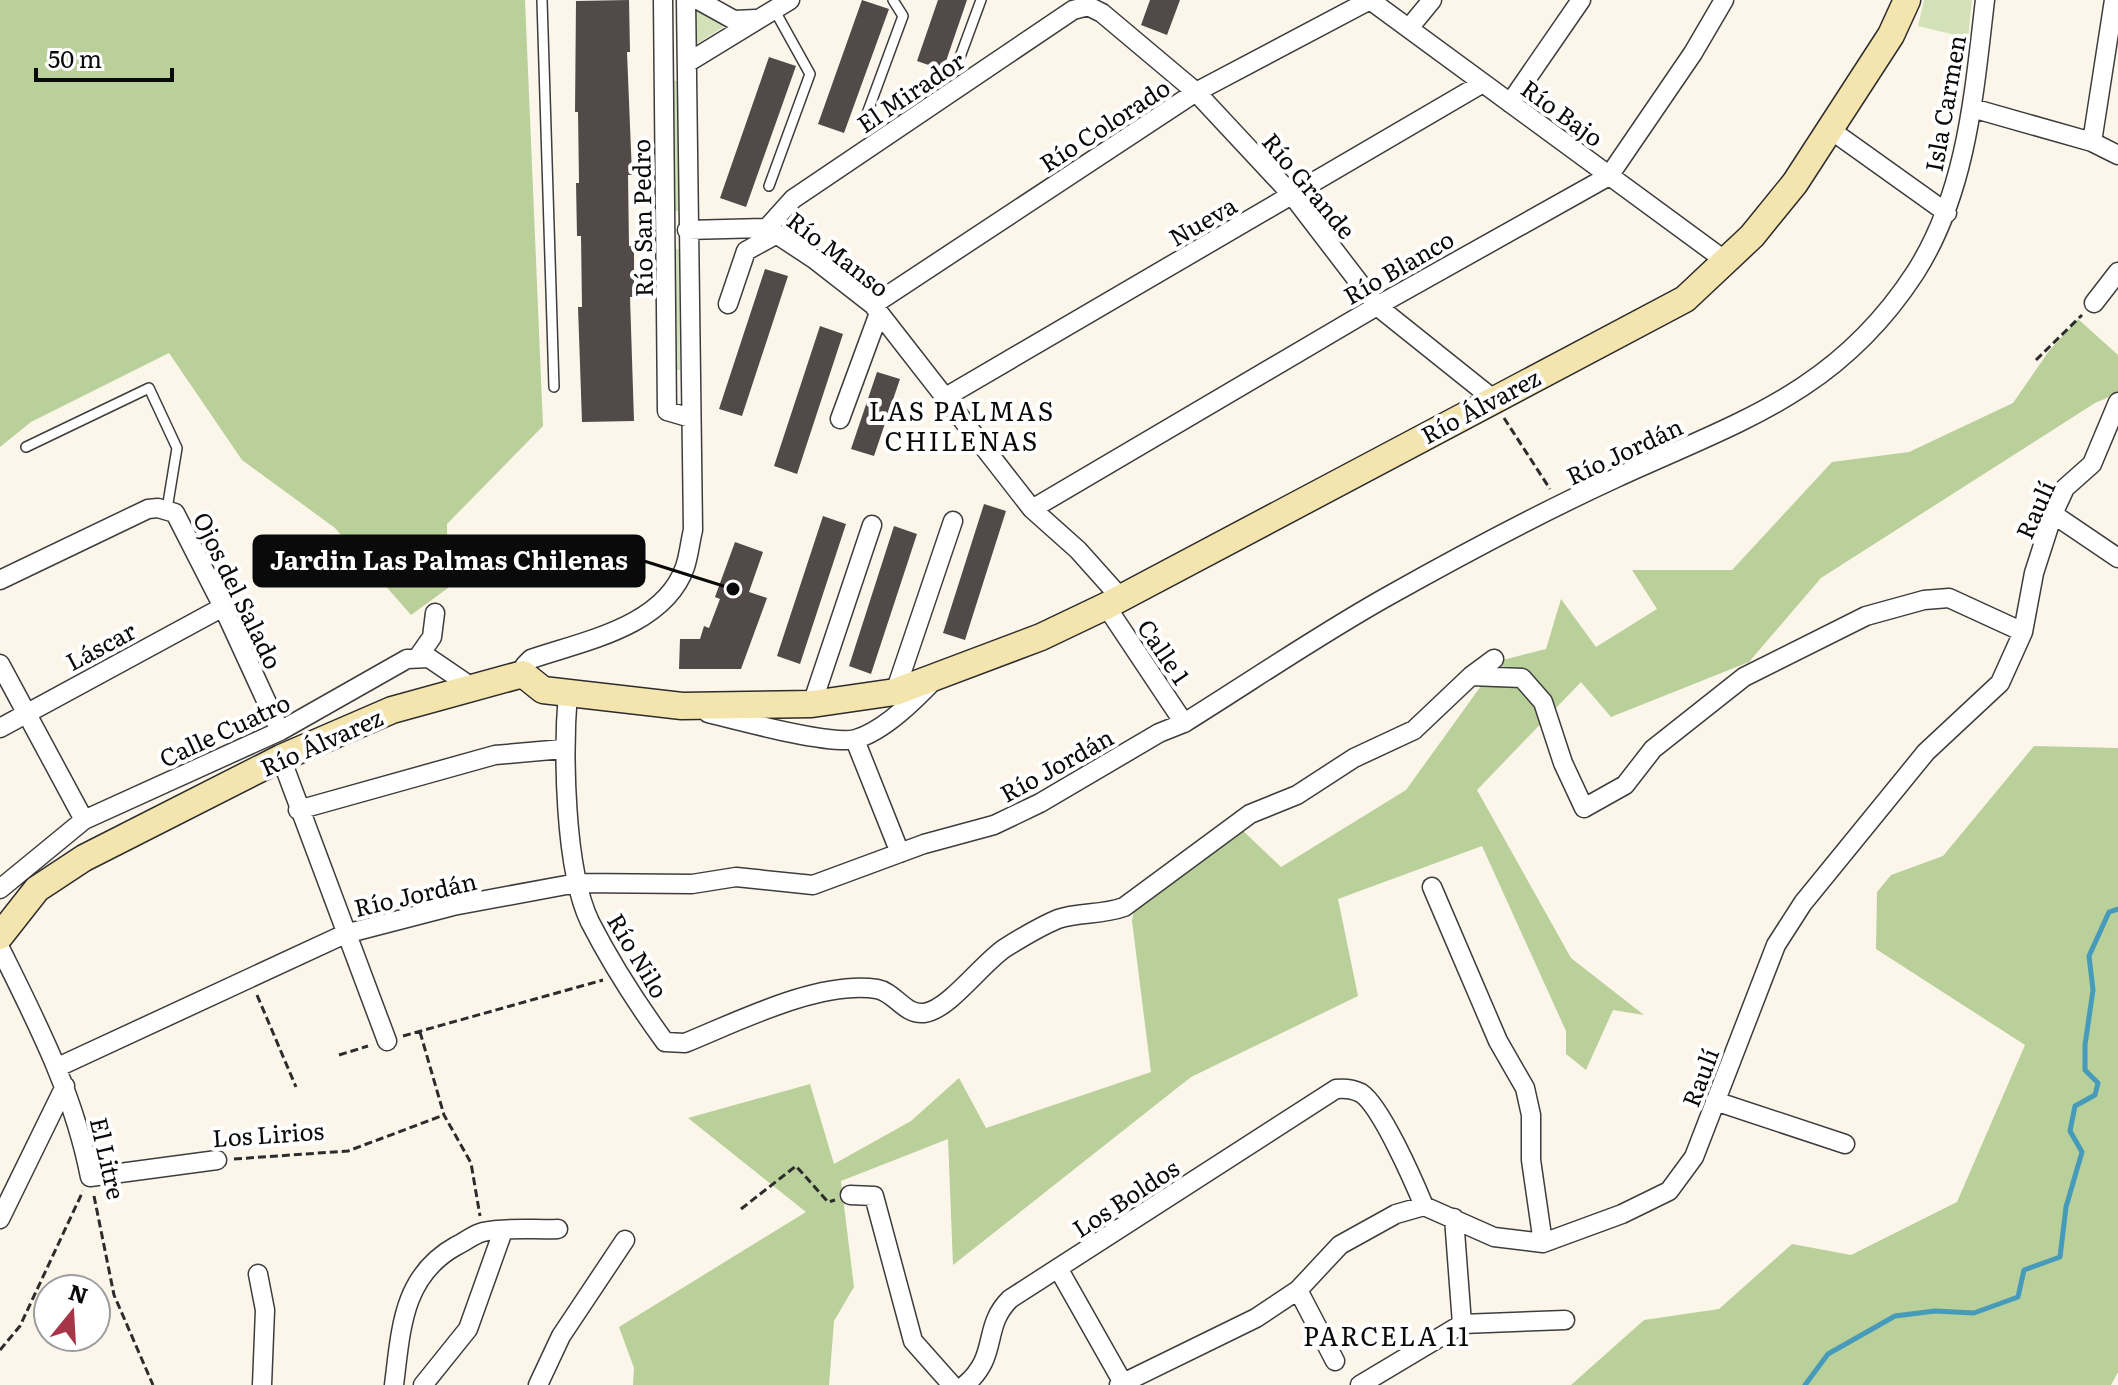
<svg xmlns="http://www.w3.org/2000/svg" width="2118" height="1385" font-family="Literata,serif">
<style>
.green{fill:#d3e1b8}
.forest{fill:#b9d09a}
.lines{fill:none;stroke-linecap:round;stroke-linejoin:round}
.stream{stroke:#469aba;stroke-width:5}
.building{fill:#514a48}
.lane-casing{stroke:#3d3d3d;stroke-width:12}
.street-casing{stroke:#3d3d3d;stroke-width:21}
.secondary-casing{stroke:#2c2c2c;stroke-width:29}
.path{stroke:#2c2c2c;stroke-width:3;stroke-dasharray:8 4;stroke-linecap:butt}
.lane{stroke:#fff;stroke-width:9}
.street{stroke:#fff;stroke-width:18}
.secondary{stroke:#f4e4ad;stroke-width:26}
.labels{text-anchor:middle;dominant-baseline:central;stroke-width:8;stroke-linejoin:round;paint-order:stroke}
.street-label{font-size:24px;fill:#0a0a0a;stroke:#fff}
.neighbourhood-label{font-size:26px;letter-spacing:2px;fill:#0a0a0a;stroke:#fff}
.leader{fill:none;stroke:#0a0a0a;stroke-width:3}
.callout-dot{fill:#0a0a0a;stroke:#fff;stroke-width:3}
.callout{fill:#0a0a0a;stroke:#0a0a0a;stroke-width:3}
.callout-label{font-size:26px;text-anchor:middle;font-weight:bold;fill:#fff}
</style>
<rect width="100%" height="100%" fill="#fcf6ea"/>
<path class="green" d="M1924 0H1972L1968 38 1918 26Z
M695 8 728 24 695 45Z
M673 81H678L679 211H674Z
M673 249H679L680 370H675Z"/>
<path class="forest" d="M0 0H525L543 426 447 524 448 588 411 615 335 528 242 460 169 353 31 422 0 447Z
M2078 319 2118 355V393L2095 403 1821 578 1749 662 1611 717 1581 682 1477 790 1571 958 1644 1015 1613 1010 1586 1070 1566 1054V1031L1482 846 1338 899 1358 996 1191 1077 953 1265 948 1139 841 1181 854 1287 834 1321 829 1385H633L634 1368 619 1327 806 1212 688 1118 810 1084 834 1164 911 1121 959 1078 986 1128 1151 1072 1132 921 1135 903 1240 828 1281 867 1406 790 1499 661 1546 649 1561 599 1596 647 1657 609 1632 570H1732L1832 462 1909 452 2013 403 2049 351Z
M2034 746 2118 748V1372L2111 1385H1571L1644 1320 1719 1309 1792 1244 1851 1255 1957 1202 2025 1045 1876 949 1877 892 1891 875 1943 856Z"/>
<g class="lines">
<path class="stream" d="M1805 1385 1828 1354 1895 1316 1935 1311 1974 1313 2018 1297 2024 1270 2060 1257 2066 1207 2082 1152 2070 1131 2075 1106 2095 1095 2098 1083 2085 1070V1045L2093 990 2089 956 2109 912 2118 909"/>
</g>
<path class="building" d="M629 0 630 52H627L632 175H628L629 246H634V297H630L634 421 582 422 578 307H582L581 236H577L576 183H579L578 112H575L576 1Z
M862 0 889 9 844 133 818 124Z
M938 0H967L943 70 917 61Z
M1150 0H1180L1167 35 1141 25Z
M769 57 796 66 746 207 720 198Z
M765 269 788 276 742 416 719 409Z
M820 326 843 334 797 474 774 466Z
M877 372 900 379 874 456 851 449Z
M984 504 1006 511 965 640 943 633Z
M823 516 846 524 800 664 777 656Z
M894 526 917 534 871 674 849 666Z
M735 542 763 552 749 592 767 598 741 669H679L680 639H700L704 626 709 628 720 599 715 597Z"/>
<g class="lines">
<g class="lane-casing">
<path id="lane" d="M542 0 554 387
M960 57 981 0
M865 119 903 16 893 0
M769 186 810 74 775 11
M26 447 149 388 177 448 167 509"/>
</g>
<g class="street-casing">
<path id="street" d="M663 0 667 411 691 418
M698 0 734 20 756 19
M1370 0 1727 262
M1409 28 1432 0
M687 63 790 0
M1510 103 1581 0
M1972 108 2092 142 2118 155
M1828 128 1947 213
M2092 142 2114 0
M767 228 793 199 1073 10 1088 6 1102 13 1196 92 1292 195 1377 306 1492 398
M687 230 767 228 814 259 873 305 1032 509 1078 550 1120 597
M2094 303 2118 272
M728 304 746 251 777 234
M873 305 1196 92 1370 0
M944 398 1483 83
M840 419 879 313
M1032 509 1377 306 1609 176 1693 53 1724 0
M2053 514 2118 558
M0 580 148 509 158 508 175 513 223 607 280 731
M1106 606 1184 723
M418 657 432 637 435 613
M0 664 84 820
M523 674 525 665 531 659C583 641 664 627 685 567 689 555 690 542 693 530L686 0
M1471 676 1522 678 1543 702 1563 763 1584 808 1625 785 1653 749 1744 677 1866 616 1924 600 1949 598 2023 632
M568 692C563 751 564 868 590 922 611 963 638 1005 665 1042L685 1043C737 1022 819 980 877 989 895 992 904 1015 924 1013 949 1010 982 963 1005 948 1021 938 1041 926 1058 919 1079 912 1102 915 1124 907L1250 814 1297 795 1354 758 1414 730 1471 676 1494 659
M895 692 953 521
M812 704 872 525
M708 713C736 720 832 746 856 739 884 731 915 700 935 679
M0 728 223 607
M855 740 900 853
M281 758 387 1041
M298 810 495 755 563 749
M1432 887 1498 1041 1525 1088 1531 1115V1160L1543 1243
M0 889 84 820 280 731 407 659 429 658 476 690
M0 948C37 1023 74 1094 90 1177L217 1160
M58 1067 345 934 453 906 577 883 692 884 736 877 813 885 924 844 994 825 1040 803 1159 733 1184 723C1253 680 1320 634 1390 595 1463 554 1540 513 1616 478 1738 422 1837 393 1915 273 1967 192 1974 93 1985 0
M1715 1101 1845 1144
M850 1195 874 1196 913 1341 952 1385
M0 1219 65 1086
M1058 1268 1123 1383
M258 1274 265 1310 262 1385
M1298 1290 1335 1361
M1462 1324 1565 1320
M394 1385C401 1330 402 1276 456 1246 465 1242 474 1234 483 1232 506 1227 534 1230 558 1229
M423 1385 468 1329 503 1231
M538 1385 561 1336 625 1240
M965 1385C1000 1355 981 1328 1010 1299L1336 1089C1345 1088 1353 1089 1361 1093 1381 1106 1414 1182 1424 1206
M1119 1385 1256 1318 1298 1290 1340 1245 1396 1214 1424 1206 1494 1237 1543 1243 1622 1214 1669 1191 1694 1157 1776 945 1803 903 1926 752 2000 683 2023 632 2034 573 2053 514 2065 488 2092 464 2118 402
M1360 1385 1462 1324 1454 1218"/>
</g>
<g class="secondary-casing">
<path id="secondary" d="M0 936 37 889 84 858 281 758 392 710 523 674 543 690 682 706 812 704 895 692 1041 637 1106 606 1685 299 1752 236 1795 183 1891 35 1907 0"/>
</g>
<path class="path" d="M2036 360 2082 315
M1504 418 1550 489
M257 995 296 1087
M420 1032 444 1115 471 1163 480 1216
M403 1036 603 980
M339 1055 368 1046
M234 1159 348 1151 444 1115
M94 1196 114 1295 153 1385
M741 1209 796 1166 828 1202 835 1200
M0 1350 20 1326 83 1191"/>
<use href="#lane" class="lane"/>
<use href="#street" class="street"/>
<use href="#secondary" class="secondary"/>
</g>
<g class="labels">
<g class="street-label">
<text transform="translate(910 91) rotate(-34)">El Mirador</text>
<text transform="translate(1944 103) rotate(-80)">Isla Carmen</text>
<text transform="translate(1563 112) rotate(36)">Río Bajo</text>
<text transform="translate(1104 124) rotate(-33)">Río Colorado</text>
<text transform="translate(1310 185) rotate(50)">Río Grande</text>
<text transform="translate(641 218) rotate(-91)">Río San Pedro</text>
<text transform="translate(1202 220) rotate(-30)">Nueva</text>
<text transform="translate(839 253) rotate(38)">Río Manso</text>
<text transform="translate(1398 266) rotate(-30)">Río Blanco</text>
<text transform="translate(1480 405) rotate(-28)">Río Álvarez</text>
<text transform="translate(1624 450) rotate(-25)">Río Jordán</text>
<text transform="translate(2034 509) rotate(-66)">Raulí</text>
<text transform="translate(239 590) rotate(64)">Ojos del Salado</text>
<text transform="translate(100 645) rotate(-28)">Láscar</text>
<text transform="translate(1165 651) rotate(56)">Calle 1</text>
<text transform="translate(224 729) rotate(-25)">Calle Cuatro</text>
<text transform="translate(321 741) rotate(-24)">Río Álvarez</text>
<text transform="translate(1056 764) rotate(-29)">Río Jordán</text>
<text transform="translate(415 893) rotate(-13)">Río Jordán</text>
<text transform="translate(639 955) rotate(59)">Río Nilo</text>
<text transform="translate(1699 1077) rotate(-69)">Raulí</text>
<text transform="translate(268 1133) rotate(-4)">Los Lirios</text>
<text transform="translate(109 1158) rotate(77)">El Litre</text>
<text transform="translate(1125 1197) rotate(-33)">Los Boldos</text>
</g>
<g class="neighbourhood-label">
<text x="962" y="409">LAS PALMAS<tspan x="962" dy="30">CHILENAS</tspan></text>
<text x="1387" y="1334">PARCELA 11</text>
</g>
</g>
<path class="leader" d="M733 589L644 561"/>
<circle class="callout-dot" cx="733" cy="589" r="8"/>
<rect class="callout" x="254" y="536" width="390" height="50" rx="8"/>
<g class="callout-label">
<text x="449" y="570">Jardin Las Palmas Chilenas</text>
</g>
<g transform="translate(72 1313) rotate(18)"><circle r="38" fill="#ffffff" stroke="#9d9d9d" stroke-width="2"/>
<path d="M0-6L14 30L0 20L-14 30Z" fill="#a73548"/>
<text y="-12" font-size="22" font-weight="bold" text-anchor="middle" fill="#0a0a0a">N</text>
</g>
<path d="M36 68v12h136v-12" fill="none" stroke="#0a0a0a" stroke-width="4"/>
<text x="48" y="68" font-size="24" fill="#0a0a0a" stroke="#ffffff" stroke-width="6" paint-order="stroke">50 m</text>
</svg>
